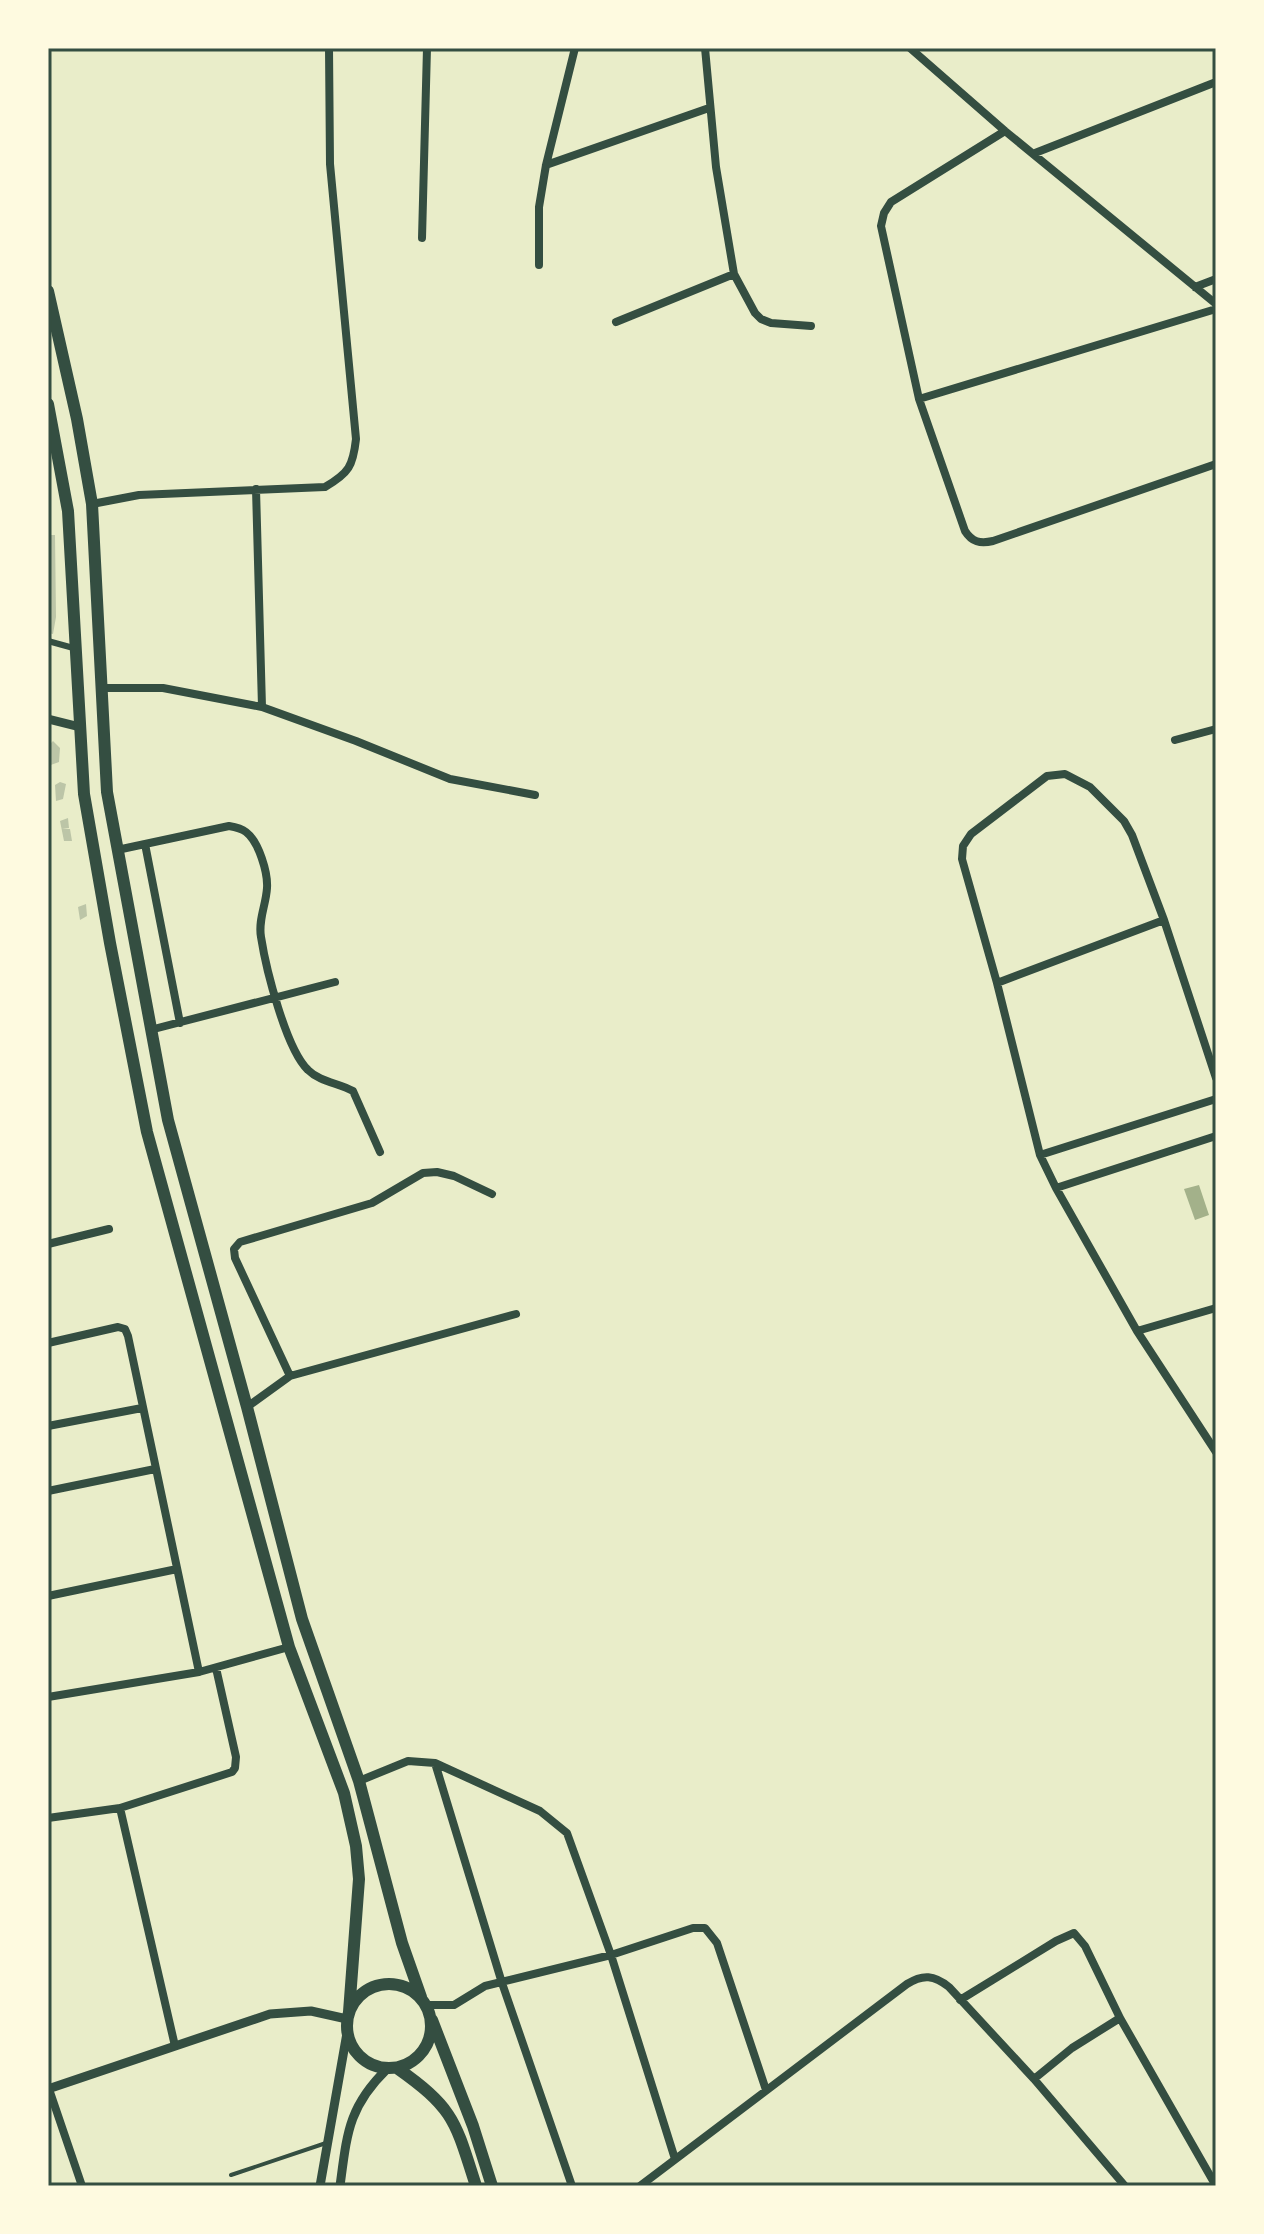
<svg xmlns="http://www.w3.org/2000/svg" width="1264" height="2234" font-family="Barlow,sans-serif">
<style>
.water{fill:#a3b18a}
.building{fill:#bcc5a7}
.lines{fill:none;stroke-linecap:round;stroke-linejoin:round}
.service{stroke:#344e41;stroke-width:4}
.pedestrian{stroke:#344e41;stroke-width:6}
.minor{stroke:#344e41;stroke-width:8}
.tertiary{stroke:#344e41;stroke-width:9}
.primary{stroke:#344e41;stroke-width:12}
.neatline{fill:none;stroke:#344e41;stroke-width:3}
</style>
<rect width="100%" height="100%" fill="#e9edc9"/>
<path class="water" d="M1199 1185 1209 1215 1195 1220 1184 1189Z"/>
<path class="building" d="M48 535H55L56 617 53 634 48 633Z
M53 741 60 748 59 762 48 766V746Z
M60 782 66 784 63 799 56 801 55 785Z
M68 818 69 828 62 829H70L72 841H64L60 821Z
M86 904 87 916 80 920 78 907Z"/>
<g class="lines">
<path class="service" d="M231 2175 326 2143"/>
<path class="pedestrian" d="M48 641 77 649"/>
<path class="minor" d="M705 48 716 167 734 274 755 313 761 319 771 323 811 326
M910 48 1005 131 1216 304
M1005 131 891 202 884 213 881 226 919 399 965 531C972 542 980 544 993 541L1216 464
M1035 153 1216 82
M546 165 709 108
M422 238 427 48
M539 265V207L546 165 575 48
M1195 287 1216 279
M616 322 734 274
M919 399 1216 309
M256 489 262 707 356 741 450 779 535 795
M92 504 139 495 325 487C349 473 353 466 356 439L330 164 329 48
M102 688H163L262 707
M1175 740 1216 729
M145 844 180 1023
M117 850 229 826C235 827 241 828 246 832 259 842 268 873 267 888 266 905 258 920 261 937 266 969 286 1049 308 1070 320 1082 339 1083 353 1091L380 1152
M997 983 1164 920
M150 1030 335 982
M1216 1078 1164 920 1132 835 1124 821 1090 787 1065 774 1047 776 971 834 963 846 962 859 997 983 1040 1155 1056 1188 1137 1331 1216 1452
M1040 1155 1216 1099
M1056 1188 1216 1136
M48 1244 109 1229
M1137 1331 1216 1308
M48 1343 118 1327 125 1329 128 1336 199 1672
M290 1376 235 1258 234 1249 240 1242 372 1203 423 1173 437 1172 454 1176 492 1194
M247 1407 290 1376 516 1314
M48 1426 142 1408
M48 1491 155 1469
M48 1596 177 1569
M48 1697 199 1672 289 1647
M435 1763 502 1983 572 2186
M359 1781 408 1761 435 1763 540 1811 567 1833 611 1955 675 2159
M120 1808 175 2046
M48 1818 120 1808 232 1772 235 1768 236 1757 216 1668
M960 2000 1056 1941 1074 1933 1085 1946 1120 2018
M426 2005H454L485 1986 611 1955 693 1928H705L717 1943 766 2090
M1034 2079 1072 2048 1120 2018 1216 2186
M49 2089 82 2186
M640 2186 907 1984C923 1974 934 1975 949 1987L1034 2079 1125 2186"/>
<path class="tertiary" d="M48 719 80 727
M48 2089 270 2014 311 2011 347 2019
M320 2186 347 2033
M340 2186C347 2134 348 2107 387 2069"/>
<path class="primary" d="M48 291 77 419 92 504 107 792 168 1120 247 1407 302 1619 359 1781 402 1943 421 1997
M48 404 68 511 84 794 110 943 147 1132 289 1647 344 1793 356 1846 359 1879 349 2012
M347 2026a42 42 0 1 1 84 0a42 42 0 1 1-84 0Z
M432 2020 473 2126 492 2186
M397 2068C455 2109 455 2121 476 2186"/>
</g>
<rect width="1264" height="2234" fill="none" stroke="#fefae0" stroke-width="100"/>
<rect x="50" y="50" width="1164" height="2134" class="neatline"/>
</svg>
